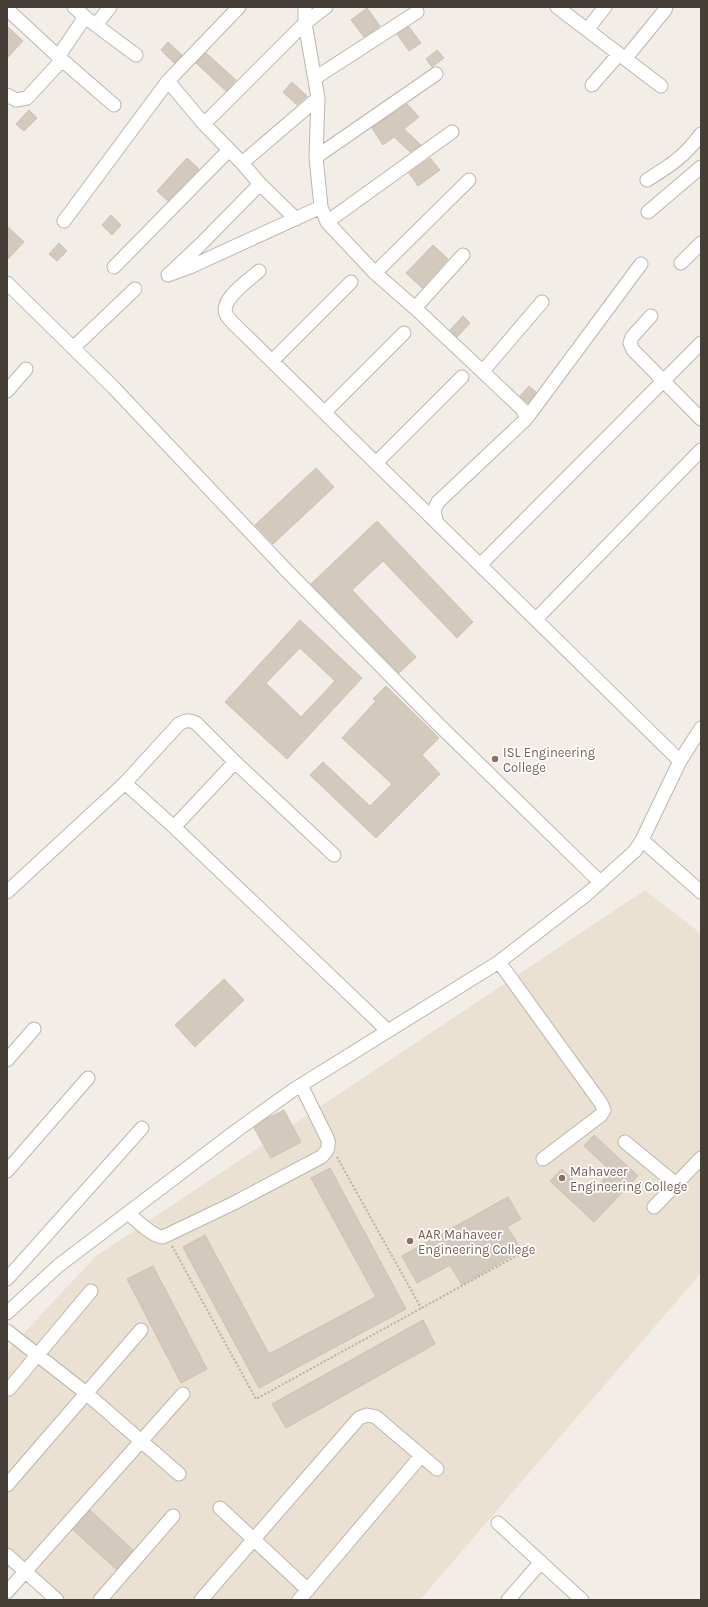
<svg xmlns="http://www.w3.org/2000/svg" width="708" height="1607" font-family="Karla,sans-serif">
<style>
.education{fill:#eae1d2}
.building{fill:#d3c9bd;stroke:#cdc0b1;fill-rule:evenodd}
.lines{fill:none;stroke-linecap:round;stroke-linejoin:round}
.minor-casing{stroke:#bdb5aa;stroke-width:15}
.path{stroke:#bdaf9c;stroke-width:2;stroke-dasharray:2 2;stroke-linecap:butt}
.minor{stroke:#fff;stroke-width:13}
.education-dot{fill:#8d6e63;stroke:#fff;stroke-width:1.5}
.labels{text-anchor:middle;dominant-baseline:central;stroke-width:3.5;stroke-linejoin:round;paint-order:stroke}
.education-label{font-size:13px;fill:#785e54;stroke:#fff;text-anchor:start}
</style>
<rect width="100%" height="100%" fill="#f2eee7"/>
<path class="education" d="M645 890 701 934V1273L420 1600H61L7 1567V1351L96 1256Z"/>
<path class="building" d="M367 8 380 26 364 37 351 20Z
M7 26 23 41 7 58Z
M409 27 421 43 409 51 397 34Z
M168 42 182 55 174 63 161 50Z
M437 50 444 58 432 67 426 59Z
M206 53 236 80 226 91 196 63Z
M292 82 307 96 297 105 283 92Z
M407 104 419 117 404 129 421 145 410 152 394 137 383 145 372 128Z
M29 110 37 118 24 131 16 124Z
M187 158 199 169 168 201 157 191Z
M430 158 440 170 418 186 409 173Z
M111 215 121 225 112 235 102 225Z
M7 226 24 242 7 260Z
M59 243 67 251 57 261 49 254Z
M433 245 448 259 422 288 406 273Z
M463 316 470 323 457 337 450 330Z
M529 386 536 392 528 403 520 396Z
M316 468 334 487 273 544 255 525Z
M377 521 473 622 457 638 383 561 352 590 416 657 399 673 311 584Z
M300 620 362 678 287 759 225 702ZM300 648 335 681 301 717 266 683Z
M386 686 439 738 422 755 440 774 376 838 310 775 323 762 370 806 392 784 342 738 376 701 373 699Z
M224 979 244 1000 195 1047 175 1025Z
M284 1110 301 1142 271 1158 254 1128 266 1119Z
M594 1135 638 1176 594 1222 550 1181 562 1169 589 1195 611 1171 584 1146Z
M330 1168 406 1309 259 1388 183 1247 205 1235 269 1354 376 1297 311 1178Z
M508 1197 521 1219 507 1227 522 1250 462 1285 450 1265 417 1283 402 1256Z
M153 1266 207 1369 181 1383 127 1279Z
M423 1320 435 1344 286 1428 272 1404Z
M90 1510 133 1550 116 1569 73 1530Z"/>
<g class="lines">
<g class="minor-casing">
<path id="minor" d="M74 7 85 17 136 55
M305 7V23L318 98 316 157 321 207 327 222 375 273 415 308 519 406 523 410 526 419
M557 7 661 86
M7 9 62 60 114 105
M96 25 110 7
M587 30 605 7
M58 57 85 17
M625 59 665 10 666 7
M315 78 417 12
M168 81 204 124 242 163 260 184 200 245 168 275 190 267 321 207
M592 85 619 54
M7 95 16 100 27 98 62 60
M204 124 305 23 326 7
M316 157 436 74
M242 163 318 98
M647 180C671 165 684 157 701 134
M260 184 296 219
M648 212 701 167
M64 221 168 81 239 7
M327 222 452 132
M681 263 701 243
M114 267 229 150
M259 271C249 280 220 299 226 314 227 317 230 319 232 322L680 761
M375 273 469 180
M7 283 114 388 288 572 439 725 600 882
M415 308 463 255
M651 316 632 337 630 343 633 350 701 419
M73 348 135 289
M272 361 351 282
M483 371 542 302
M7 391 26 369
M325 412 404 333
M376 463 462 377
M436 521 434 510 438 502 526 419 641 264
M480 565 701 343
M536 619 701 450
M174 827 235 762
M642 840 701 892
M334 855 235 762 196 723C190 720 186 720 179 724L125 783 174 827 387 1030
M7 892 125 783
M499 962 601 1103 604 1110 601 1115 543 1159
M7 1060 34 1029
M625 1142 676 1184
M7 1171 88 1078
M654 1207 701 1158
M128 1213C136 1220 153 1237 163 1237L234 1203 321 1157C327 1152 329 1148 328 1140L301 1085
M7 1279 142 1128
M7 1313 58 1266 236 1131 293 1090 499 962 587 894 635 851 642 840 680 761 701 728
M7 1331 86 1393 179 1474
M9 1389 91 1291
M7 1485 141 1330
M220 1508 308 1590
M498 1523 582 1600
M7 1555 57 1600
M7 1592 183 1394
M100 1600 173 1516
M201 1600 359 1418 367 1415 376 1417 437 1469
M299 1600 421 1456
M508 1600 541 1562"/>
</g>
<path class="path" d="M337 1157 421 1308
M172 1246 256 1399 529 1249"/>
<use href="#minor" class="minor"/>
</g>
<g class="education-dot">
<circle cx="495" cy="759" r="4"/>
<circle cx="562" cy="1178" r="4"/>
<circle cx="410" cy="1241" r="4"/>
</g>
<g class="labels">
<g class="education-label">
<text x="503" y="752">ISL Engineering<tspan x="503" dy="15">College</tspan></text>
<text x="570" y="1171">Mahaveer<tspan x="570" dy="15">Engineering College</tspan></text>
<text x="418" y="1234">AAR Mahaveer<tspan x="418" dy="15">Engineering College</tspan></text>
</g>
</g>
<rect width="708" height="1607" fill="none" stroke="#443e36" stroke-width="16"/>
</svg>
